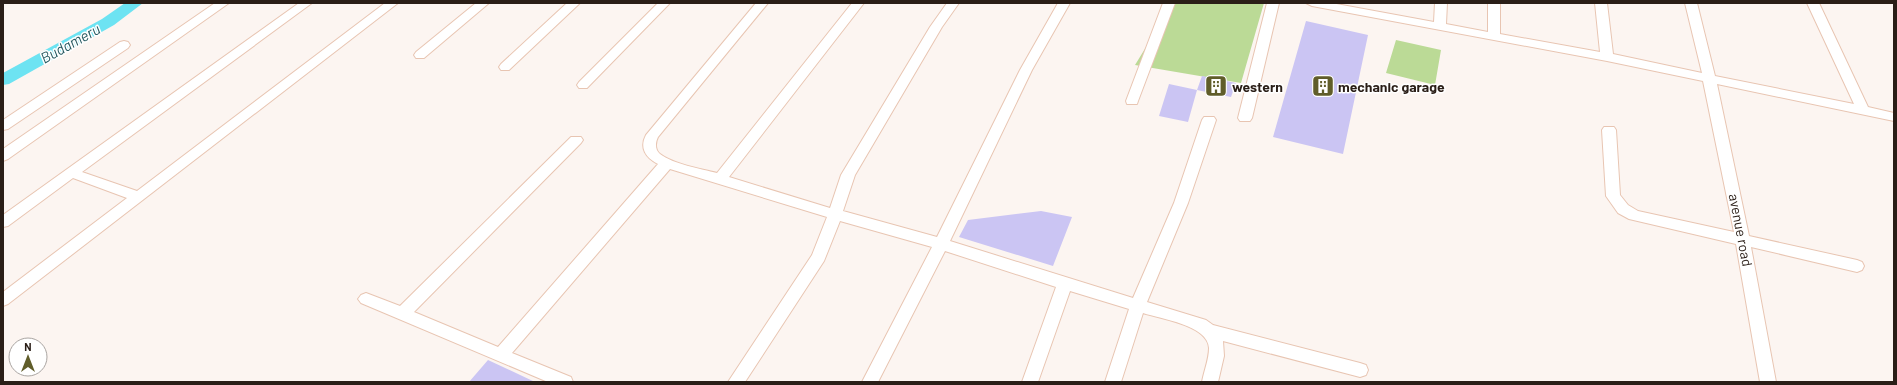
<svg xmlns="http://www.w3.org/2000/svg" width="1897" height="385" font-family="Barlow,sans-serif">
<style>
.green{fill:#bbda96}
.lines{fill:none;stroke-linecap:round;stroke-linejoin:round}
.canal{fill:#6de3f2;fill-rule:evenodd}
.building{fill:#cbc5f3}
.minor-casing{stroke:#e8c5b2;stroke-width:2}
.minor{fill:#fff;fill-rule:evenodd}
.labels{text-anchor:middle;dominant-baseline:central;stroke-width:3;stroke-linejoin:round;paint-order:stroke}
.poi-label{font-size:14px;font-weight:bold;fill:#2a1e17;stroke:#fff;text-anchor:start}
.street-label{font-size:14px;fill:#2a1e17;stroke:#fff}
.water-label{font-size:15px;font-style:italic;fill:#285a61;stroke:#fff}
</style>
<rect width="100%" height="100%" fill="#fcf5f1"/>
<path class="green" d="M1173 3H1264L1241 83 1135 65Z
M1396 40 1441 50 1435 85 1386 73Z"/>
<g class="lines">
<path class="canal" d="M125 3H143L114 25 9 84 3 85V73L102 19Z"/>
</g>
<path class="building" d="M1306 21 1368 35 1343 154 1273 137Z
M1202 76 1236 83 1231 97 1197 90Z
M1169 84 1197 90 1188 122 1159 116Z
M1041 211 1072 217 1053 266 959 237 968 220Z
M488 360 535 382H469Z"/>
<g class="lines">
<g class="minor-casing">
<path id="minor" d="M215 3H229L8 159 3 161V149Z
M299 3H312L82 172 137 191 385 3H398L8 304 3 306V292L127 198 73 178 8 226 3 227V215Z
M476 3H489L424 58H416L414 55 416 52Z
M567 3H580L509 70H501L499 67 501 64Z
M658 3H670L587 88H579L577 85 579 82Z
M756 3H768L658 137C655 143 655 150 660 154 673 164 701 169 717 173L852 3H864L729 177 830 208 841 175 930 27 947 3H959L942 27 855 175 843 211 937 237 1020 70 1058 3H1070L1032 70 950 241 1133 298 1174 203 1202 120 1204 117H1214L1216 120 1188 203 1147 302 1206 320 1213 325 1360 363 1366 365 1368 370 1366 375 1360 377 1223 341 1224 356 1218 382H1202C1204 371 1209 359 1209 348 1208 325 1161 319 1143 313L1121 382H1105L1129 309 1070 291 1038 382H1022L1056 287 945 251 878 382H862L932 247 840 221 824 261 745 382H728L812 255 827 217 670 169 512 353 571 377 573 382H548L361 303 358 299 361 295 366 293 400 306 571 137H581L583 140 581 143 414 312 498 347 658 164C646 158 639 148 646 135Z
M1163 3H1175L1138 101 1137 104H1127L1126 101Z
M1267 3H1279L1252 118 1250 121H1240L1238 118Z
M1306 3H1331L1434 22 1435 3H1447L1446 24 1488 32V3H1500V34L1600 52 1595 3H1607L1613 54 1702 73 1685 3H1697L1715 76 1854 104 1807 3H1819L1868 107 1894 113V121L1717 84 1749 236 1857 260 1862 262 1864 266 1862 270 1857 272 1751 247 1776 382H1760L1736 244 1629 219 1618 213 1606 196 1602 130 1604 127H1614L1616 130 1620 195 1628 205 1638 211 1734 232 1703 81 1607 61 1312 6Z
M124 41 128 42 130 45 128 48 8 129 3 130V120L120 42Z"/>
</g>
<use href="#minor" class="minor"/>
</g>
<defs>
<g id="building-square" transform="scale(1.15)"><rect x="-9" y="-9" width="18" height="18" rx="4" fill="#605d2a" stroke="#fff"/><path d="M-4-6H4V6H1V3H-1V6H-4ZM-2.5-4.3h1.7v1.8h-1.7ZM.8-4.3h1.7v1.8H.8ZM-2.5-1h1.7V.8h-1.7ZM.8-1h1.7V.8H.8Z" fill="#fff"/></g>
</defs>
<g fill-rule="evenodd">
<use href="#building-square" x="1216" y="86"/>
<use href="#building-square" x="1323" y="86"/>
</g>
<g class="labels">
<g class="poi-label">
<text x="1232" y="86">western</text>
<text x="1338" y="86">mechanic garage</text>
</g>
<g class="street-label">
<text transform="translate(1741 230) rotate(79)">avenue road</text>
</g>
<g class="water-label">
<text transform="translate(70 43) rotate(-29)">Budameru</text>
</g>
</g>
<rect width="1897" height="385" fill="none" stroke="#2a1e17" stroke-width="8"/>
<g transform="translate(28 357)"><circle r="19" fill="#ffffff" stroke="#aaa5a2"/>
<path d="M0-3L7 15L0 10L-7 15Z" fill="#605d2a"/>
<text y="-6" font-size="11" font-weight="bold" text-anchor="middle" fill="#2a1e17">N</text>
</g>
</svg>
